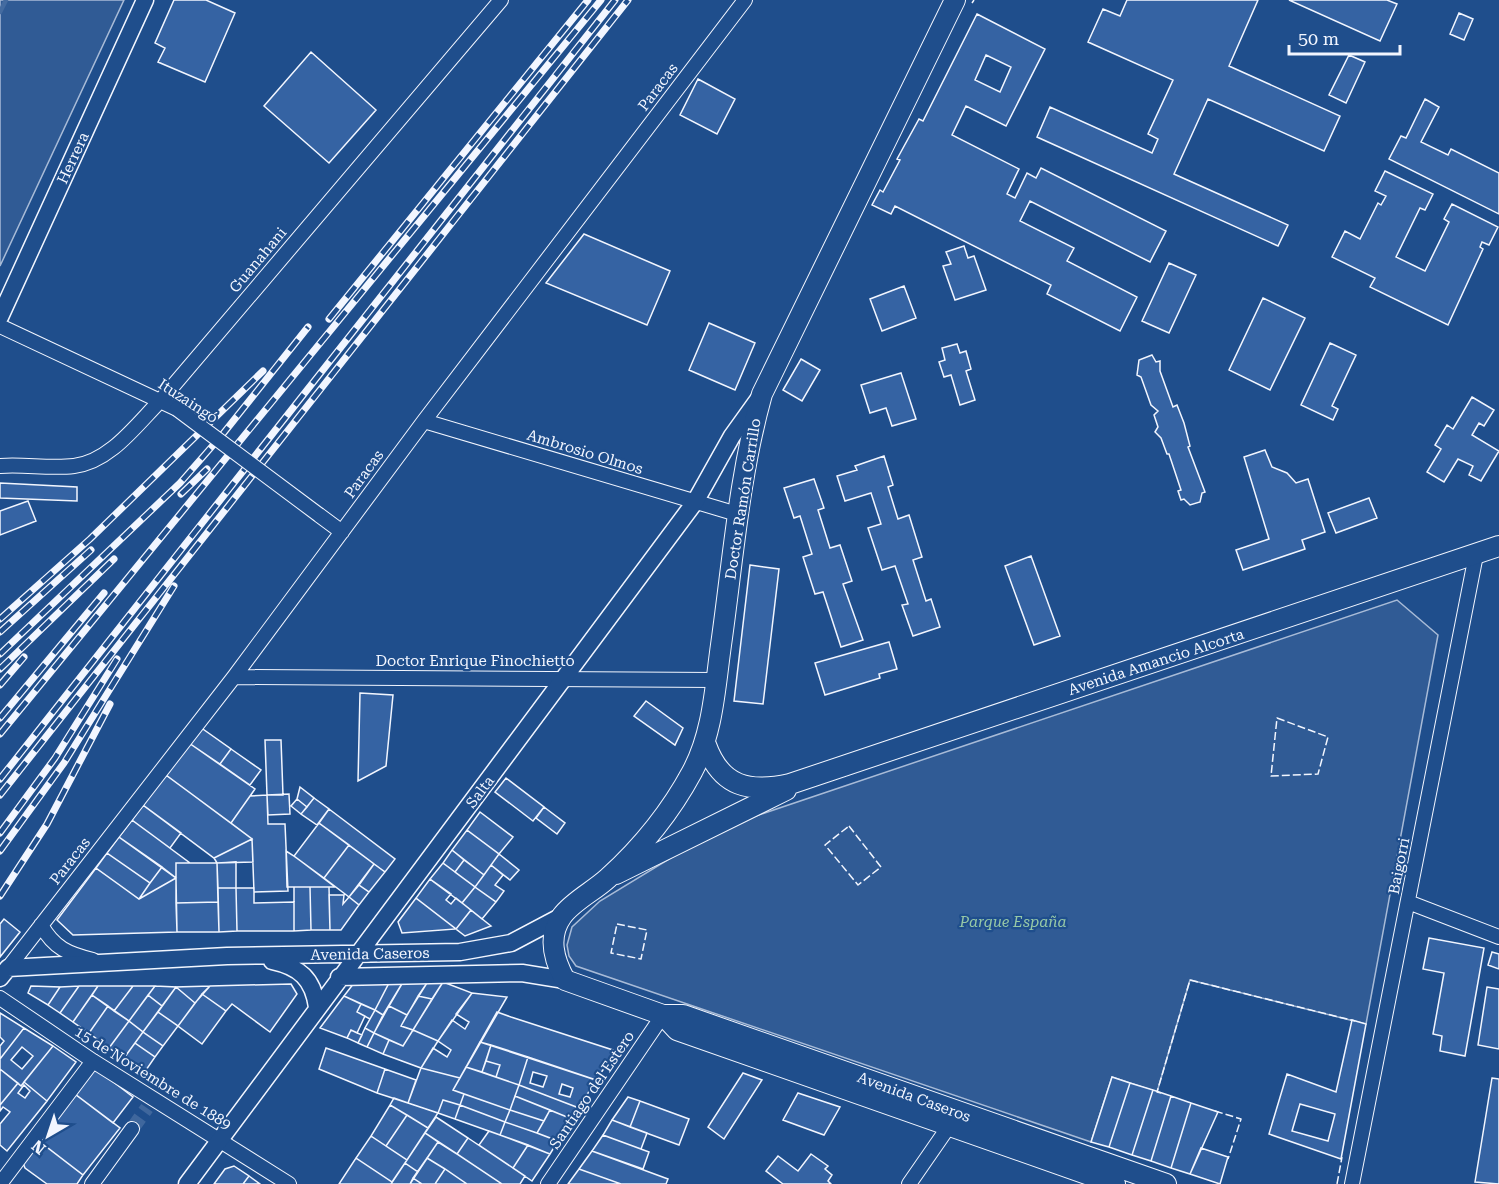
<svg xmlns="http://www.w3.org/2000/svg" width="1499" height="1184" font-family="'Roboto Serif',serif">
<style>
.green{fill:#305b95;stroke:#a8bbd7;stroke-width:1.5}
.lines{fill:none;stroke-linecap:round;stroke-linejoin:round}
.stream{stroke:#446ba0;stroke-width:4.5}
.building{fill:#3563a3;stroke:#f2f6ff;stroke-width:1.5;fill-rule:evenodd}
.minor-tunnel{stroke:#3f679d;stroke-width:14;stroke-dasharray:14 7;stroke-linecap:butt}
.minor-casing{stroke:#f2f6ff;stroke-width:16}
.tertiary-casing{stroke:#f2f6ff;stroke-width:19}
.secondary-casing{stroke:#f2f6ff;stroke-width:22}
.minor{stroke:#1f4e8c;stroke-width:14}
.tertiary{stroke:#1f4e8c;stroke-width:16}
.secondary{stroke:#1f4e8c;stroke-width:20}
.rail-casing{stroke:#f2f6ff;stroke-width:7}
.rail{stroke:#1f4e8c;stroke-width:4.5;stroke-dasharray:14;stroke-linecap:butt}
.minor-bridge-casing{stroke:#f2f6ff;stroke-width:16;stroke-linecap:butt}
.minor-bridge{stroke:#1f4e8c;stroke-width:14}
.fence{stroke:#f2f6ff;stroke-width:1.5;stroke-dasharray:8 3;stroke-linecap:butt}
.labels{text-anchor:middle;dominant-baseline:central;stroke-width:4.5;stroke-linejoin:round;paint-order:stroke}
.street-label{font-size:15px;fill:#f2f6ff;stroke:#1f4e8c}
.park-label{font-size:15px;font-style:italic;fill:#97c8a6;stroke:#1f4e8c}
</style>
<rect width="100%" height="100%" fill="#1f4e8c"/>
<path class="green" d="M0 0H124L0 266Z
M1397 600 1438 635 1366 1024 1190 980 1157 1092 1112 1077 1091 1142 576 966 569 956 567 945 572 927 600 901 720 828Z"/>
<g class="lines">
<path class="stream" d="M0 12 6 0"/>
</g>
<path class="building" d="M174 0H206L235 13 205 82 158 62 165 48 155 43Z
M1127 0H1258L1229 66 1340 116 1324 151 1208 99 1174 174 1288 225 1278 246 1037 137 1050 107 1152 153 1158 139 1148 134 1173 80 1088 42 1103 9 1120 16Z
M1289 0H1387L1397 4 1380 41Z
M1459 13 1473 19 1464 40 1450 34Z
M977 14 1045 49 1006 126 966 106 952 135 1019 169 1007 194 1015 198 1027 173 1036 178 1041 168 1166 231 1150 262 1030 201 1020 221 1074 248 1067 261 1137 297 1120 331 1047 294 1051 285 895 206 891 214 872 205 880 190 883 192 900 160 897 159 919 119 923 121ZM986 55 1011 67 1000 92 975 80Z
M311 52 376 110 329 163 264 106Z
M1349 55 1365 62 1346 103 1329 95Z
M698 79 735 99 717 134 680 115Z
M1425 99 1439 107 1421 142 1448 155 1451 149 1499 173V214L1389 159 1401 136 1406 138Z
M1385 171 1433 194 1425 210 1420 208 1396 257 1425 271 1449 222 1444 219 1452 204 1498 227 1489 245 1482 242 1480 247 1483 249 1448 325 1370 287 1375 278 1332 257 1345 231 1360 239 1378 203 1381 205 1386 196 1375 191Z
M584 234 670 271 647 325 546 283Z
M964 246 968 258 974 256 986 290 955 300 943 266 951 264 946 252Z
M1169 263 1196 275 1169 333 1142 321Z
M904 286 916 318 882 331 870 299Z
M1263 298 1305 318 1270 390 1229 370Z
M709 323 755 343 735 390 689 370Z
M1330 343 1356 355 1332 406 1338 409 1333 420 1301 405Z
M957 344 960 353 966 351 971 369 966 371 975 400 960 405 951 375 944 377 939 362 945 360 942 348Z
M1152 355 1156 362 1160 361V371L1173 407 1177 405 1184 423 1190 446 1188 447 1205 492 1202 493 1200 502 1190 505 1184 499 1181 500 1178 491 1181 490 1169 454H1167L1161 438 1155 432 1158 427 1154 415 1158 411 1151 405 1141 377 1137 375 1139 360Z
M801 359 820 370 802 401 783 390Z
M901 373 916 419 892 426 886 408 870 413 861 385Z
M1472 397 1494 410 1484 426 1479 423 1472 435 1499 451 1481 481 1469 475 1473 466 1458 459 1444 482 1427 472 1441 449 1435 445 1447 425 1453 429Z
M1265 450 1272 467 1287 473 1296 483 1308 479 1325 532 1302 540 1305 549 1243 570 1236 550 1269 539 1244 457Z
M884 456 893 485 888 487 898 519 909 515 922 557 913 560 926 601 931 599 940 627 913 636 902 605 908 604 895 566 882 570 868 528 881 524 871 493 845 501 837 476 857 470 855 466Z
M814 479 824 508 818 510 830 548 840 545 852 581 843 584 863 640 841 647 823 592 815 594 803 557 812 554 800 516 794 518 784 488Z
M0 483 77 487V501L0 498Z
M1369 498 1377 518 1336 533 1328 513Z
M28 501 36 521 0 535V511Z
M1031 556 1060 636 1034 645 1005 566Z
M750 565 779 569 763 704 734 701Z
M889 642 897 669 879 674 880 678 825 695 815 663Z
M360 693 393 695 386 766 358 781Z
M646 701 683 728 675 745 634 716Z
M200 727 231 749 220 764 189 743Z
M265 740H281L283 795H267Z
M189 743 255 789 231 823 166 775Z
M231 749 261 770 250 785 220 764Z
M166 775 252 839 214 858 143 805Z
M506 778 544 807 533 821 495 792Z
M300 787 314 798 307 807 297 799Z
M289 794 290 814 268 815 267 795Z
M267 795 268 824H285L288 891 254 892 252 839 231 823 250 796Z
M314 798 329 809 317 825 301 814Z
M297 799 307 807 301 814 291 806Z
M143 805 181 833 170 848 132 820Z
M544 807 565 823 557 834 536 818Z
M329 809 395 859 385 872 319 823Z
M480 812 513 837 499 854 467 830Z
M132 820 190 863H176V878L119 837Z
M319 823 349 845 324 878 294 856Z
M467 830 499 854 484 875 452 850Z
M119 837 162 867 150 883 107 853Z
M252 839 253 862 217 863 214 858Z
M349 845 374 864 349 897 324 878Z
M452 850 464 860 455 872 443 863Z
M286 851 294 856 335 887H287Z
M107 853 150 883 139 899 96 868Z
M499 854 519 870 510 880 491 865Z
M464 860 484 875 475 887 455 872Z
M236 862V888H218L217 863Z
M176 863H217L218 902 176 903Z
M443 863 475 887 462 903 430 879Z
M374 864 385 872 369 892 359 885Z
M491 865 503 875 495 885 504 891 496 902 475 887Z
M162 867 176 878 139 899 150 883Z
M96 868 139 899 176 878 177 932 73 935 57 920Z
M430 879 451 894 446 900 451 904 456 898 471 910 456 929 416 898Z
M359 885 369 892 359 905 349 897Z
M294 887H310L311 930 294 931Z
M310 887H329L330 930H311Z
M475 887 496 902 482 919 462 903Z
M218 888H236L237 931 219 932Z
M236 888H254V903L294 902V931H237Z
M329 895H344L343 904 349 897 359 905 341 930H330Z
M416 898 456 929 402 933 398 922Z
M218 902 219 932H177L176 903Z
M471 910 491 926 465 936 456 929Z
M4 919 20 932 0 957V924Z
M1429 938 1484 948 1465 1056 1440 1051 1442 1036 1433 1034 1444 973 1423 969Z
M1492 952 1499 954V969L1488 965Z
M403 982 383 1015 375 1010 389 983Z
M403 982 427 983 407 1015 389 1006Z
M443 982 432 999 418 996 427 983Z
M443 982 472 993 438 1041 413 1030Z
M354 983H389L375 1010 344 996Z
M291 984 297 994 270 1032 232 1004 226 1011 202 994 210 986Z
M31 986 60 987 48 1005 28 993Z
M79 986H98L73 1022 60 1013Z
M79 986 60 1013 48 1005 60 987Z
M98 986H133L114 1011 92 995Z
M133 986H155L129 1021 114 1011Z
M155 986 176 987 162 1006 148 995Z
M210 986 195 1003 176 987Z
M176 987 195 1003 178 1026 158 1012Z
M1487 987 1499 989V1049L1478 1045Z
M472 993 507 997 460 1078 421 1068 433 1048 447 1057 451 1050 438 1041 452 1020 465 1029 469 1022 456 1014Z
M202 994 226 1011 202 1044 178 1026Z
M92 995 108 1006 89 1033 73 1022Z
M148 995 162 1006 143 1032 129 1021Z
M344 996 361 1004 357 1012 365 1016 357 1033 351 1030 347 1038 320 1028Z
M418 996 432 999 413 1030 401 1026Z
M361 1004 375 1010 370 1019 357 1012Z
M108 1006 129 1021 109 1048 89 1033Z
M389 1006 407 1015 401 1026 413 1030 403 1046 374 1033Z
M375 1010 383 1015 374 1033 365 1028Z
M158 1012 178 1026 163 1046 143 1032Z
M497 1012 511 1017 616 1051 596 1080 480 1042Z
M0 1013 24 1028 0 1059V1046L4 1041 0 1037Z
M1352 1020 1366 1024 1341 1159 1269 1134 1287 1074 1336 1092ZM1300 1104 1335 1114 1328 1141 1292 1131Z
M129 1021 143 1032 124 1058 109 1048Z
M24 1028 53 1046 21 1086 0 1069V1059ZM22 1047 33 1056 22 1069 11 1060Z
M365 1028 374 1033 367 1047 358 1043Z
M351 1030 362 1035 358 1043 347 1038Z
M413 1030 438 1041 421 1068 383 1054 389 1040 403 1046Z
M143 1032 163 1046 155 1057 135 1043Z
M374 1033 389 1040 383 1054 367 1047Z
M480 1042 491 1045 482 1072 466 1067Z
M135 1043 155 1057 144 1073 124 1058Z
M491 1045 528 1057 519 1085 496 1077 500 1065 486 1061Z
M53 1046 76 1062 47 1101 24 1082Z
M326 1048 385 1069 377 1093 319 1069Z
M528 1057 596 1080 579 1108 519 1085ZM533 1072 547 1076 543 1087 530 1083ZM562 1084 573 1088 570 1097 559 1094Z
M486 1061 500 1065 496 1077 482 1072Z
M466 1067 519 1085 510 1110 453 1090Z
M421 1068 460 1078 453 1090 464 1094 460 1105 443 1100 438 1113 408 1103Z
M0 1069 18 1083 0 1105Z
M385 1069 416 1080 408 1103 377 1093Z
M93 1071H99L133 1097 113 1123 75 1094Z
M743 1073 762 1080 724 1139 708 1127Z
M1112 1077 1130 1083 1109 1147 1091 1142Z
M1492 1078 1499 1079V1184L1475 1182Z
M24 1082 47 1101 7 1151 0 1145V1124L10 1112 3 1107 0 1111V1105L18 1083 21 1086ZM24 1085 30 1091 25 1098 18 1093Z
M1130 1083 1153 1090 1132 1155 1109 1147Z
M519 1085 579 1108 572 1119 515 1096Z
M1153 1090 1171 1096 1151 1161 1132 1155Z
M798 1093 840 1107 824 1135 783 1120Z
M75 1094 120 1128 83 1175 39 1141Z
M464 1094 510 1110 505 1122 460 1105Z
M515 1096 550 1110 544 1121 510 1110Z
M1171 1096 1191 1103 1171 1168 1151 1161Z
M628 1097 640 1101 630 1127 612 1120Z
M394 1098 408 1103 438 1113 428 1128 390 1105Z
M443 1100 460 1105 455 1119 438 1113Z
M640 1101 689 1119 679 1145 630 1127Z
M1191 1103 1218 1112 1190 1174 1171 1168Z
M390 1105 407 1115 386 1146 371 1136Z
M460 1105 505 1122 500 1135 455 1119Z
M510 1110 544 1121 537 1133 505 1122Z
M550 1110 572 1119 558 1141 537 1133Z
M407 1115 428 1128 407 1160 386 1146Z
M436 1117 468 1138 457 1154 425 1133Z
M612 1120 647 1133 641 1149 603 1135Z
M505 1122 537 1133 558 1141 550 1154 500 1135Z
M489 1131 528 1145 513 1168 479 1145Z
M425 1133 438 1142 418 1172 405 1163Z
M603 1135 649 1152 643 1169 592 1151Z
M371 1136 407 1160 392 1182 356 1158Z
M468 1138 525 1176 520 1184H502L457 1154Z
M39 1141 83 1175 77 1184H47L25 1168 23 1163Z
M438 1142 457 1154 502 1184H467L445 1169 427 1158Z
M528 1145 550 1154 532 1181 513 1168Z
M1201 1148 1228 1157 1220 1184 1190 1174Z
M592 1151 668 1179 666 1184H621L579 1169Z
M811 1154 828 1166 825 1169 832 1175 828 1181 831 1184H783L766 1171 778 1156 798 1171Z
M356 1158 392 1182 391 1184H339Z
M427 1158 445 1169 435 1184H422L413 1178Z
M405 1163 418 1172 410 1184H391Z
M234 1166 249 1176 243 1184H214L225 1169Z
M445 1169 467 1184H435Z
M579 1169 621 1184H568Z
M249 1176 260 1184H243Z
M413 1178 422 1184H410Z"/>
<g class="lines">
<path class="minor-tunnel" d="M132 1129 147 1108"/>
<g class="minor-casing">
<path id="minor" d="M0 326 177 409
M424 421 737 514
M0 466C24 464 50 469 74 466 110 462 137 424 161 400L501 0
M319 515 342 532
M234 677 716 680
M1408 902 1499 937
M41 925C54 948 68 954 93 960
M8 968 234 677 424 421 745 0
M0 998 93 1061 289 1184
M3 1180 93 1061
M92 1184 132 1129
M548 1184 663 1015
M909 1184 954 1119
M1352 1184 1476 555"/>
</g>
<g class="tertiary-casing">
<path id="tertiary" d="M0 317 145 0
M272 961C300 967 313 979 317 1007
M339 977 522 973 565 980
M0 978 8 968 227 956 460 952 511 943 562 916
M187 1184 695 502 732 436 760 397"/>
</g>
<g class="secondary-casing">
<path id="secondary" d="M955 0 762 394C739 476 733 560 721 645 715 688 713 733 692 772 671 811 641 848 608 878 594 891 573 901 562 916 547 937 554 960 565 980L663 1015H683L1166 1184
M706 745C721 787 749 793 790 784L1499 546
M616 874 786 790
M663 1015 677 1030 1115 1184"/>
</g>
<use href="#minor" class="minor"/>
<use href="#tertiary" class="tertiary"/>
<use href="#secondary" class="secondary"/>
<g class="rail-casing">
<path id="rail" d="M329 319 588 0
M181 494 207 469
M0 619 90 539 263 371
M0 632 91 550
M0 654 180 483 222 435 308 327
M0 669 114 559
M0 685 24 657
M0 718 104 593
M0 734 601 0
M0 779 615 0
M0 795 628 0
M0 833 55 758 117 659
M0 851 64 763 174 586
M0 896 47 824 110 704"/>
</g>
<use href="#rail" class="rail"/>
<g class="minor-bridge-casing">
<path id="minor-bridge" d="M177 409 319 515"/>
</g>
<use href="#minor-bridge" class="minor-bridge"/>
<path class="fence" d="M972 3 974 0
M1277 718 1328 737 1318 774 1271 776Z
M849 826 881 867 858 885 825 845Z
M617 924 647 930 641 959 611 953Z
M1161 1093 1157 1092 1190 980 1355 1021
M1215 1111 1241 1119 1228 1159
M1337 1184 1342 1157"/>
</g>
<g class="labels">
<g class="street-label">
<text transform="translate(658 87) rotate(-53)">Paracas</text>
<text transform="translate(73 158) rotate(-65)">Herrera</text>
<text transform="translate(258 260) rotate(-50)">Guanahani</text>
<text transform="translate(188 401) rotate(33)">Ituzaingó</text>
<text transform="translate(585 452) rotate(17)">Ambrosio Olmos</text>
<text transform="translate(364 474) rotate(-54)">Paracas</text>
<text transform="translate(743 499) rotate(-81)">Doctor Ramón Carrillo</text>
<text x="475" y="661">Doctor Enrique Finochietto</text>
<text transform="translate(1156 662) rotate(-18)">Avenida Amancio Alcorta</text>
<text transform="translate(480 792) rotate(-53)">Salta</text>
<text transform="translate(70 861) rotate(-52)">Paracas</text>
<text transform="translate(1399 866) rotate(-79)">Baigorri</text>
<text transform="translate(370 954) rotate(-1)">Avenida Caseros</text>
<text transform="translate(153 1078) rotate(32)">15 de Noviembre de 1889</text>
<text transform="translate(592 1090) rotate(-56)">Santiago del Estero</text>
<text transform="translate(914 1097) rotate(20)">Avenida Caseros</text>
</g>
<g class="park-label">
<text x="1013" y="922">Parque España</text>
</g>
</g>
<g transform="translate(48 1136) rotate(219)" stroke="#1f4e8c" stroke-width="4.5" paint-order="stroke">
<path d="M0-4.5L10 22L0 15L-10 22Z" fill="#f2f6ff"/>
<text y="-9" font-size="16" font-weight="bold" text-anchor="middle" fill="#f2f6ff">N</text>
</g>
<path d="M1289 45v9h111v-9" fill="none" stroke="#f2f6ff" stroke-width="3"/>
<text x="1298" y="45" font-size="18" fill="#f2f6ff" stroke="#1f4e8c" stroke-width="4.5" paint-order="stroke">50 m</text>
</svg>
